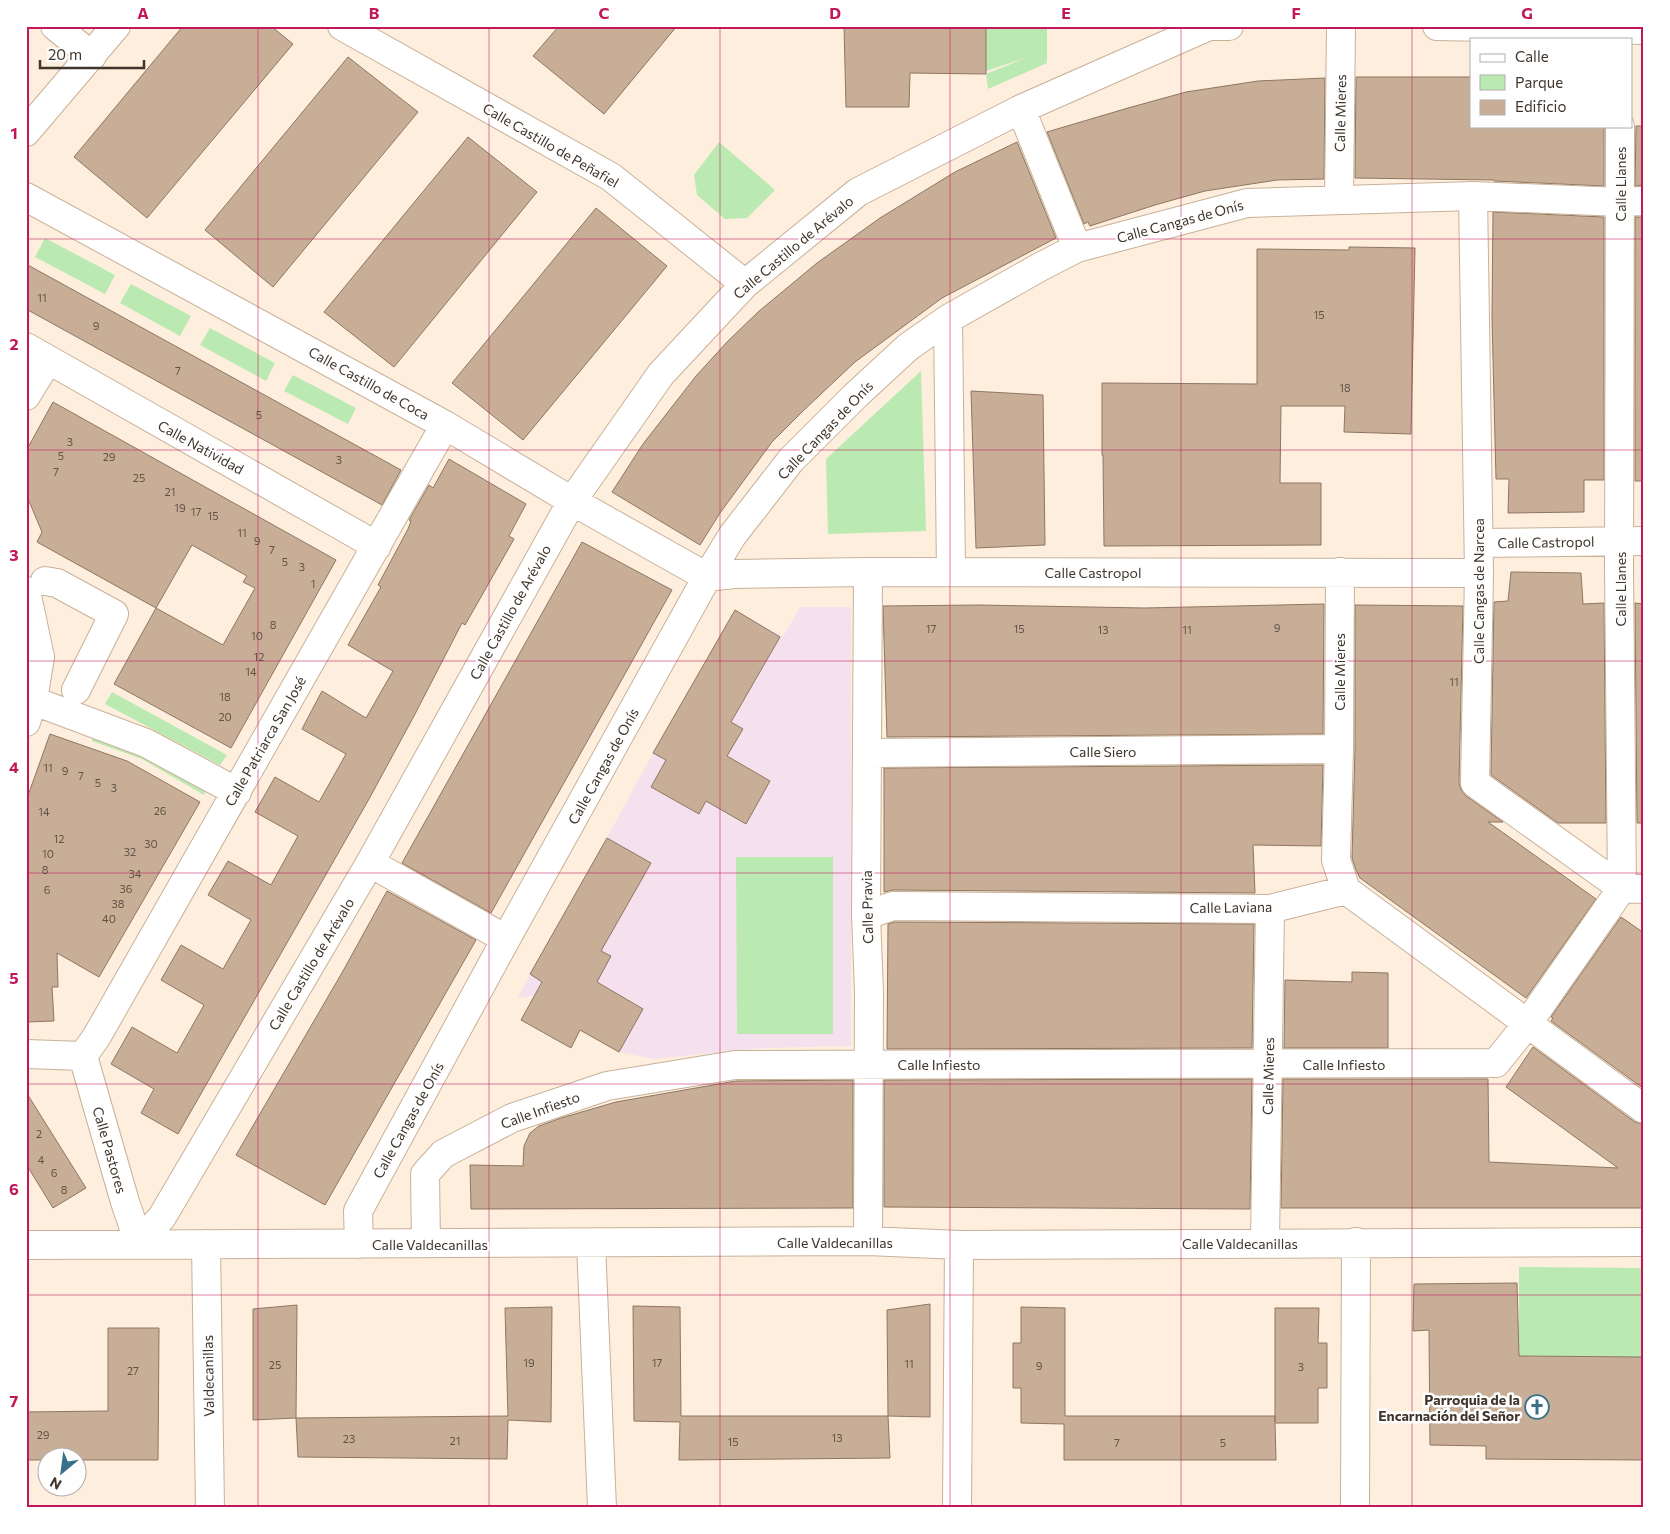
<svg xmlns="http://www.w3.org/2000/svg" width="1670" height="1534" font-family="Commissioner,sans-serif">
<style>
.education{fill:#f5e0ee}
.green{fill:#baeab2}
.building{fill:#c8ae97;stroke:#8f7661;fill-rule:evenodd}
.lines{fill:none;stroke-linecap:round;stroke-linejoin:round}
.minor-casing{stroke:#c9b198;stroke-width:30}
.minor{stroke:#fff;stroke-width:28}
.grid{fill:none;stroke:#c2185b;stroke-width:1;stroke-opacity:0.55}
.labels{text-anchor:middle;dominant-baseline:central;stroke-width:5;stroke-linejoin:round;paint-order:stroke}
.number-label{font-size:11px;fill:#615346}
.street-label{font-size:14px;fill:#3f352b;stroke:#fefefe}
.poi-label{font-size:14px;font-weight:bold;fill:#3f352b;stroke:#fefefe;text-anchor:end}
.neatline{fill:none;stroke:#c2185b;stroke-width:2}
.grid-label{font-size:16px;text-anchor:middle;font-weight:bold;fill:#c2185b}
</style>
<rect width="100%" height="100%" fill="#fdeede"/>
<path class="education" d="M800 607H851V1046L763 1048 653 1059 619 1052 580 1030 571 1048 521 1020 535 995 518 998 530 974 607 838 653 753 735 610 783 637Z"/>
<path class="green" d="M986 26H1043L1047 29V63L988 89 986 74 1028 57 986 71Z
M719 142 775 190 747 218 725 219 697 195 694 175Z
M45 238 115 275 105 294 35 257Z
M131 284 191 316 180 336 120 303Z
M210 328 275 363 266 381 200 345Z
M921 371 926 531 828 534 826 459Z
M293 375 356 408 348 424 284 391Z
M112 692 227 755 220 765 105 704Z
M94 734 142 752 206 789 204 795 142 759 92 741Z
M736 857H833V1034H737Z
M1519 1267 1644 1268V1357L1519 1356Z"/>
<path class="building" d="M183 26H271L293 44 147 218 74 157Z
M559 26H677L604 114 533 56Z
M844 26H986V74L910 73 909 107H846Z
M348 57 418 112 273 287 205 230Z
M1356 77H1471V126H1604V186L1494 181V180L1355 178Z
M1325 78 1324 179 1277 180 1205 191 1155 205 1090 226 1088 222 1084 224 1047 132 1128 108 1186 92 1258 81Z
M1636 126H1644V185L1635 186Z
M468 137 537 192 394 367 324 312Z
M1017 142 1056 238 942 298 855 362 804 410 772 442 720 513 700 545 612 492 643 444 696 376 727 342 758 312 817 263 880 218 955 172Z
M596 208 667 266 523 440 452 383Z
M1493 212 1604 217V480H1584V512L1508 513 1509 479H1496L1492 318Z
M1635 217H1644V481H1635Z
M1349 247 1415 248 1411 434 1344 432 1345 406H1281L1280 483H1321V545L1104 546 1103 455H1102V383L1257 384V249L1349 250Z
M26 264 401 470 382 505 26 309Z
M971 391 1043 395 1045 545 976 548Z
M53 402 336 560 231 748 114 684 156 608 37 542 42 532 26 494V451ZM192 545 247 576 243 582 255 588 223 645 156 608Z
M449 459 526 504 509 536 514 539 465 625 462 623 414 716 369 799 178 1134 141 1113 154 1089 111 1064 132 1027 177 1053 204 1005 161 980 181 945 223 969 251 920 208 895 228 861 271 885 298 836 255 812 275 777 319 802 346 754 302 729 322 691 366 718 393 671 348 645 381 587 378 585 408 529 411 521 409 520 429 485 433 488Z
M582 542 672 590 491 913 402 863Z
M1511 572 1581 573 1583 604 1604 603 1606 823H1558L1491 775 1494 602 1508 601Z
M1635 603 1644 604V823H1637Z
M1324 604 1323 734 887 737 883 606 978 605 1145 608Z
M1355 605 1463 606 1459 783 1461 790 1466 796 1503 822H1488L1596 899 1526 998 1360 878 1356 870 1352 858 1355 749Z
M735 610 780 637 731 722 743 729 727 756 770 781 746 824 706 801 699 814 651 787 666 760 653 753Z
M50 734 127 761 200 802 99 977 57 953 58 987H52L54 1021 26 1022V801Z
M1323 765 1321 846 1253 845 1255 893 893 890 884 892V768Z
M607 838 651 863 601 951 611 956 597 982 643 1009 619 1052 580 1030 571 1048 521 1020 542 982 530 974Z
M387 891 476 940 325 1205 236 1155 343 971Z
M1621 917 1644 933V1089L1551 1021 1553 1018 1551 1017Z
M895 922 1254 924 1252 1048 887 1049 888 924Z
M1352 972 1388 973V1048H1284L1285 980 1352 982Z
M1533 1047 1635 1122 1644 1124V1208H1281L1283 1079H1488L1489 1162 1618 1168 1506 1087Z
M1252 1079 1250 1209 884 1207V1080Z
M853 1080V1208L471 1209 470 1165 523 1166 524 1146 530 1133 539 1126 561 1118 616 1102 736 1081Z
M26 1092 86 1188 53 1208 26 1164Z
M1517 1283 1519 1356 1644 1357V1460L1486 1459V1446L1430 1445 1429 1330 1413 1331 1414 1284Z
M930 1304V1417L888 1416 887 1310Z
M297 1305 296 1418 253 1420V1309Z
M633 1306 680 1307 681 1416H888L890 1458 679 1460 680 1422 634 1421Z
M552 1307 551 1422 508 1420 507 1459 298 1457 296 1418 508 1416 505 1308Z
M1021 1307 1065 1308V1416H1275V1422V1308H1319L1318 1343H1327V1388H1318V1423H1275L1276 1460H1064V1424L1021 1423V1388H1013V1343H1021Z
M108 1328H159L158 1460H78V1456H48V1460H26V1412L108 1411Z"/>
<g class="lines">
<g class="minor-casing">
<path id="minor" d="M55 26 92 56
M342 26 611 177 745 284
M1437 26 1644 30
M1021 109 1077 248
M26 132 116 26
M1473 196 1479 573 1475 783 1622 888 1644 889
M26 197 445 425 572 501 707 577 734 574 868 572 1479 573
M1339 200 1341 26
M948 319 951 572
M26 347 377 546
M26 396 48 360
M1479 543 1644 541
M1340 572 1339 749 1336 860 1346 890
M45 581 57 583 114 614 76 690
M26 591 40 657 33 700 26 722
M26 698 146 743 237 792
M867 753 1339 749
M370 863 506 939
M866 915 893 906 1270 909 1346 890 1644 1109
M26 1054 83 1056
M83 1056 97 1036 445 425
M83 1056 125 1202 139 1243
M868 1241 869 992 866 915 868 572
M139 1243 162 1217 370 863 572 501 661 374 745 284 858 192 1021 109 1209 26H1229
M426 1243 425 1174 443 1154 512 1118 607 1086 735 1065 1496 1063 1528 1023 1622 888 1619 568 1620 126
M591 1243 602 1508
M1265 1243 1270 909
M206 1244 210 1508
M359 1244 358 1211 506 939 707 577 732 536 791 460 855 396 908 347 948 319 1040 267 1077 248 1247 203 1473 196 1620 202 1644 201
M26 1245 868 1241 959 1245 1644 1242
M957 1508 959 1245
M1355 1508 1356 1242"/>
</g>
<use href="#minor" class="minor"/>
</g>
<path class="grid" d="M258 26V1508M489 26V1508M720 26V1508M950 26V1508M1181 26V1508M1412 26V1508M26 239H1644M26 450H1644M26 661H1644M26 873H1644M26 1084H1644M26 1295H1644"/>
<defs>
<g id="church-ring" transform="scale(1.25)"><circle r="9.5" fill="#fefefe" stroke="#38708a" stroke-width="1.5"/><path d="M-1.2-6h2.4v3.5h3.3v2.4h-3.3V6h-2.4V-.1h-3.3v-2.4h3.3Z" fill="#38708a"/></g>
</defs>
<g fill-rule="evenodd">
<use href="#church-ring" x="1537" y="1407"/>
</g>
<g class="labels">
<g class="number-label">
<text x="42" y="297">11</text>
<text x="1319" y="314">15</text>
<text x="96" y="325">9</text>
<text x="178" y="370">7</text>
<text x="1345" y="387">18</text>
<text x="259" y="414">5</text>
<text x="70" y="441">3</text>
<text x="61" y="455">5</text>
<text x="109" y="456">29</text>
<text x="339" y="459">3</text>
<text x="56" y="471">7</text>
<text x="139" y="477">25</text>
<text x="170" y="491">21</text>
<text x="180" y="507">19</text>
<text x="196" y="511">17</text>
<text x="213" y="515">15</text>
<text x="242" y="532">11</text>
<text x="257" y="540">9</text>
<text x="272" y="549">7</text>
<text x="285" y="561">5</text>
<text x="302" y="566">3</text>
<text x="313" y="583">1</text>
<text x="273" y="624">8</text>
<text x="1277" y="627">9</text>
<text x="931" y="628">17</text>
<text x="1019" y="628">15</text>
<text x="1103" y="629">13</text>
<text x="1187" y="629">11</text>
<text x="257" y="635">10</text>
<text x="259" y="656">12</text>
<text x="251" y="671">14</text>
<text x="1454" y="681">11</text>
<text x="225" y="696">18</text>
<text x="225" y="716">20</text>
<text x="48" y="767">11</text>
<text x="65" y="770">9</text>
<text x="81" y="775">7</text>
<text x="98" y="782">5</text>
<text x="114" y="787">3</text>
<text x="160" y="810">26</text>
<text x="44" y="811">14</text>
<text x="59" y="838">12</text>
<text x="151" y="843">30</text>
<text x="130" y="851">32</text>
<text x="48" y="853">10</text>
<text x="45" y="869">8</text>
<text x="135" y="873">34</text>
<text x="126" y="888">36</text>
<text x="47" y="889">6</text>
<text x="118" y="903">38</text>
<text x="109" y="918">40</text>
<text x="39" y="1133">2</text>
<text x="41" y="1159">4</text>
<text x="54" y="1172">6</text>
<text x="64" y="1189">8</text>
<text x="529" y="1362">19</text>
<text x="657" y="1362">17</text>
<text x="909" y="1363">11</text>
<text x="275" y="1364">25</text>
<text x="1039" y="1365">9</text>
<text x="1301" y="1366">3</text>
<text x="133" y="1370">27</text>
<text x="43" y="1434">29</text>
<text x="837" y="1437">13</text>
<text x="349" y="1438">23</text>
<text x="455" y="1440">21</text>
<text x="733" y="1441">15</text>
<text x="1117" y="1442">7</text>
<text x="1223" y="1442">5</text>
</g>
<g class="street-label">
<text transform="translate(1340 113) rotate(-89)">Calle Mieres</text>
<text transform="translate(551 145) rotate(30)">Calle Castillo de Peñafiel</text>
<text transform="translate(1620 184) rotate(-90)">Calle Llanes</text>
<text transform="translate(1180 221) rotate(-15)">Calle Cangas de Onís</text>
<text transform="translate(793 247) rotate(-40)">Calle Castillo de Arévalo</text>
<text transform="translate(369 383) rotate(29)">Calle Castillo de Coca</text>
<text transform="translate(825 430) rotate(-46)">Calle Cangas de Onís</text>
<text transform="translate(201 447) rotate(29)">Calle Natividad</text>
<text transform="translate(1546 542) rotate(-1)">Calle Castropol</text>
<text x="1093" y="572">Calle Castropol</text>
<text transform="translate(1620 589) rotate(-90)">Calle Llanes</text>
<text transform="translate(1478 591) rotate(-90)">Calle Cangas de Narcea</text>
<text transform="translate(510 612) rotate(-61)">Calle Castillo de Arévalo</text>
<text transform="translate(1339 672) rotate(-90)">Calle Mieres</text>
<text transform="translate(265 741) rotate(-60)">Calle Patriarca San José</text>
<text x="1103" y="751">Calle Siero</text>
<text transform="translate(603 766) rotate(-61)">Calle Cangas de Onís</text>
<text transform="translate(867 907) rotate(-91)">Calle Pravia</text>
<text transform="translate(1231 907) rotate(-1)">Calle Laviana</text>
<text transform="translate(311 964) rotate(-59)">Calle Castillo de Arévalo</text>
<text x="939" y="1064">Calle Infiesto</text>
<text x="1344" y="1064">Calle Infiesto</text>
<text transform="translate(1268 1076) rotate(-89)">Calle Mieres</text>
<text transform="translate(540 1110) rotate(-20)">Calle Infiesto</text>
<text transform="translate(408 1120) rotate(-61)">Calle Cangas de Onís</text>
<text transform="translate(110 1150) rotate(74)">Calle Pastores</text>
<text x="835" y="1242">Calle Valdecanillas</text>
<text x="1240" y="1243">Calle Valdecanillas</text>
<text x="430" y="1244">Calle Valdecanillas</text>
<text transform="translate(208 1376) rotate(-91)">Valdecanillas</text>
</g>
<g class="poi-label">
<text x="1520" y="1399">Parroquia de la<tspan x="1520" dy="16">Encarnación del Señor</tspan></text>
</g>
</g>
<rect width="1670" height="1534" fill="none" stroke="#fefefe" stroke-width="55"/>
<rect x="1470" y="38" width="162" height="90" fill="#fefefe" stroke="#b2aeaa"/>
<rect x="1480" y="54" width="25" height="8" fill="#ffffff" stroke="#b2aeaa"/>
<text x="1515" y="62" font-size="15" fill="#3f352b">Calle</text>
<rect x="1480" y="75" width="25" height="15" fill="#baeab2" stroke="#b2aeaa"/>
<text x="1515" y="88" font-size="15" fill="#3f352b">Parque</text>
<rect x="1480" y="100" width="25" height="15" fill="#c8ae97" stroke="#b2aeaa"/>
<text x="1515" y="112" font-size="15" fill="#3f352b">Edificio</text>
<g transform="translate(62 1472) rotate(209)"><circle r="24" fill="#fefefe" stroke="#b2aeaa"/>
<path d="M0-4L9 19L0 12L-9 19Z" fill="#38708a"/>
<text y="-8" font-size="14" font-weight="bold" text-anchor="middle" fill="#3f352b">N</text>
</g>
<path d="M40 60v8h104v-8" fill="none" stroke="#3f352b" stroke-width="2.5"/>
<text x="48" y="60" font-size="15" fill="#3f352b" stroke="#fefefe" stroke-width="4" paint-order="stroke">20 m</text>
<rect x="28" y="28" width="1614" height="1478" class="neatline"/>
<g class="grid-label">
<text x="143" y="19">A</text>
<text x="374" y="19">B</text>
<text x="604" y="19">C</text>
<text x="835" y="19">D</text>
<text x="1066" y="19">E</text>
<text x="1296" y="19">F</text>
<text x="1527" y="19">G</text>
<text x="14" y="139">1</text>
<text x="14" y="350">2</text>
<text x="14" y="561">3</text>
<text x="14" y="773">4</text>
<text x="14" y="984">5</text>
<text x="14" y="1195">6</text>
<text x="14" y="1407">7</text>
</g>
</svg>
